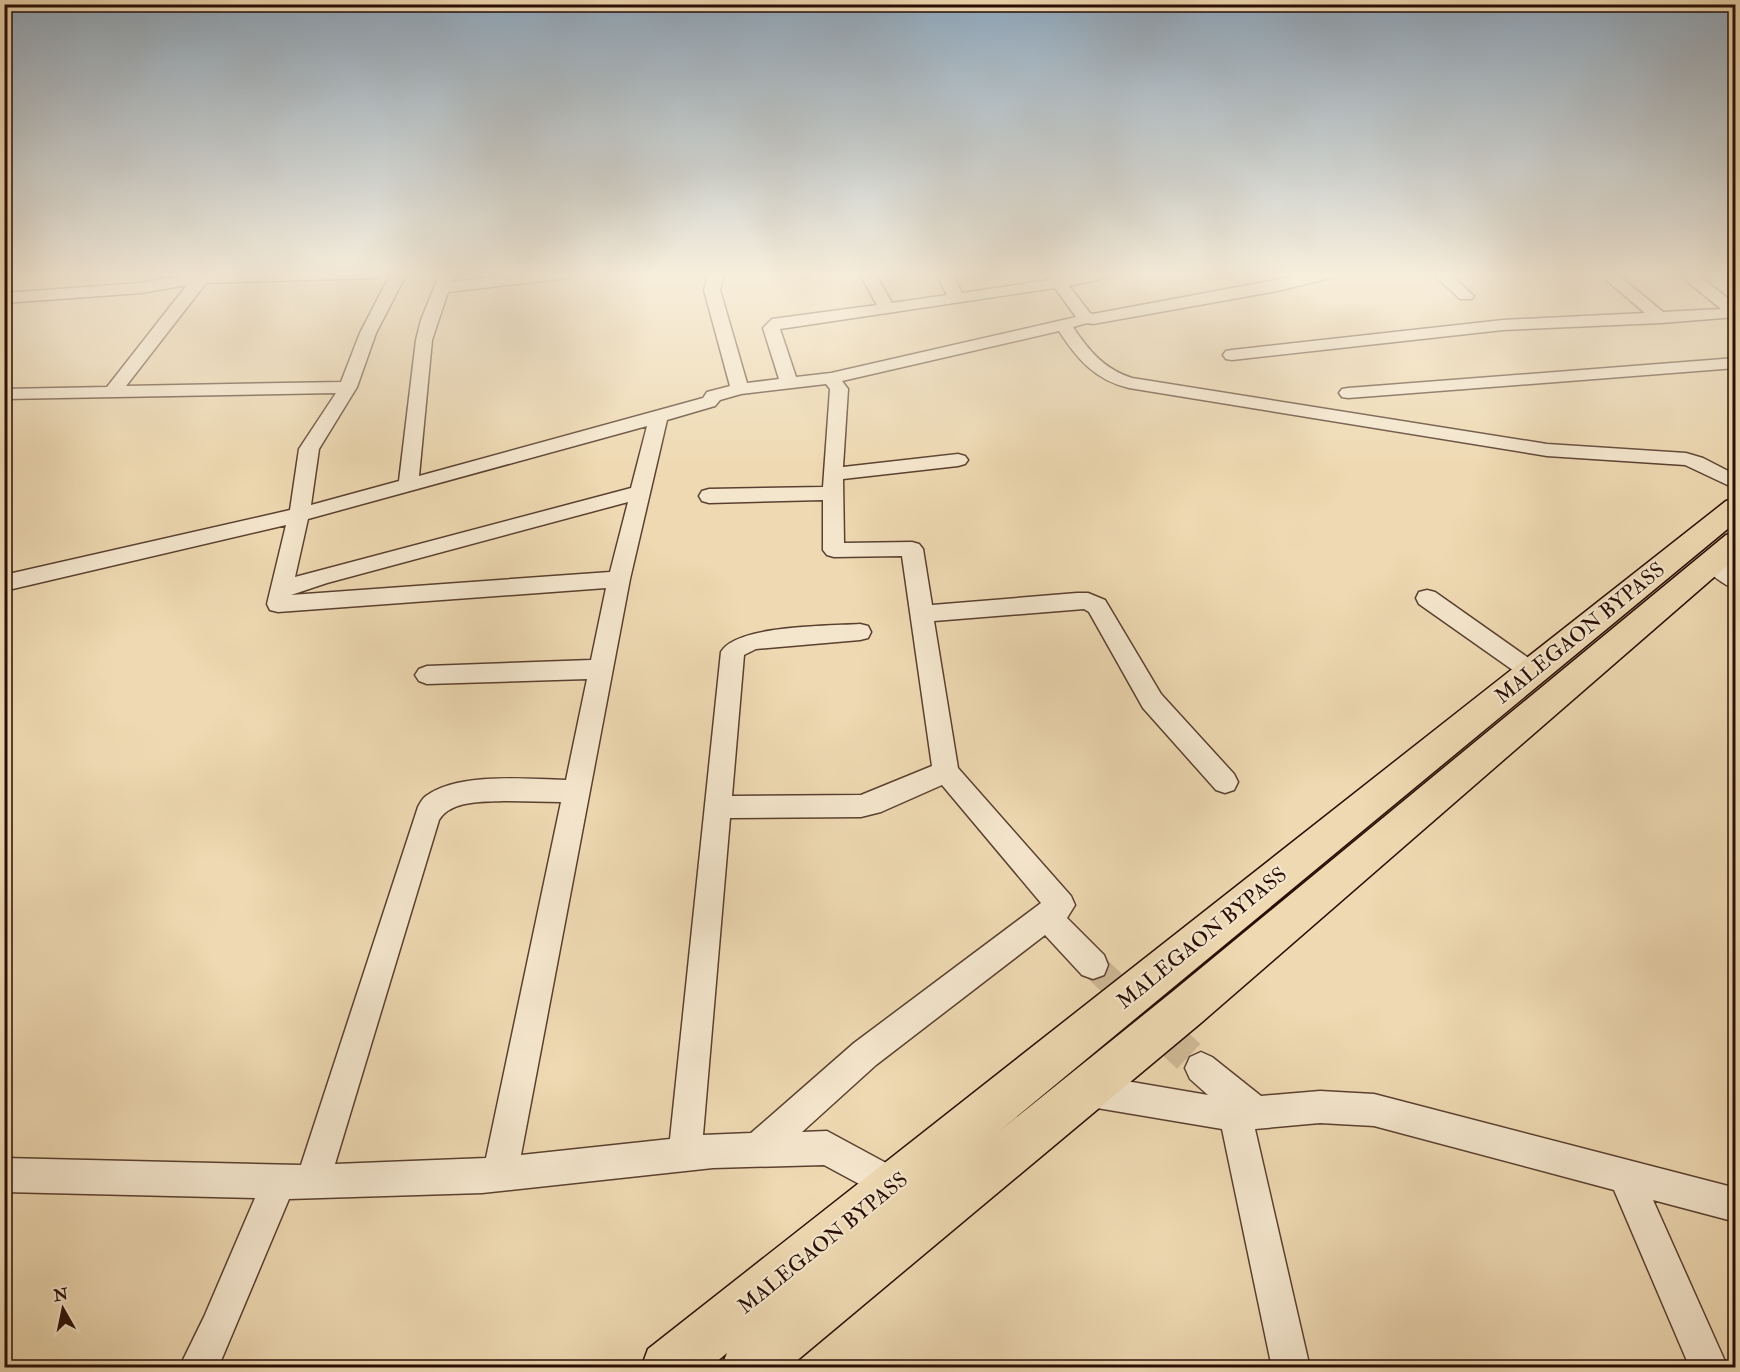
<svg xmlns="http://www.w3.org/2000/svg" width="1740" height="1372" font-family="'IM FELL Double Pica',serif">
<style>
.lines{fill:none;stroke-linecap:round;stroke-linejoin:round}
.minor-tunnel-far1{stroke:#d0ba98;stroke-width:27;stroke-dasharray:27 14;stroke-linecap:butt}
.minor-tunnel{stroke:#d0ba98;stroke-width:34;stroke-dasharray:34 17;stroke-linecap:butt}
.minor-casing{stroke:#5a4030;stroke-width:3}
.highway-casing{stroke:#290d04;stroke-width:3}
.minor{fill:#f4e6cd;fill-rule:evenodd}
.highway{fill:#eed9b2;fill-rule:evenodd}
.labels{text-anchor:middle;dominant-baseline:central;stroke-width:4.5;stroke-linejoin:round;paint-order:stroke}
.near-street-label{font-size:21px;fill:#290d04;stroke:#f4e6cd}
</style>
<rect width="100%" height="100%" fill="#eed9b2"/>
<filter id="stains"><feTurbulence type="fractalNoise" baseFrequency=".00333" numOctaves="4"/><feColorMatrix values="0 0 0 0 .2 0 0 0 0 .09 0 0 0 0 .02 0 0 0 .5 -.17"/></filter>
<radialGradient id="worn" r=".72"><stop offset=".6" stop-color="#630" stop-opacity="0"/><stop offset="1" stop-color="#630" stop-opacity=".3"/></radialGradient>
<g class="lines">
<path class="minor-tunnel-far1" d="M1093 965 1129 999"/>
<path class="minor-tunnel" d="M1127 998 1201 1068"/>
<g class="minor-casing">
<path id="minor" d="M197 273H384L376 278 206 283 126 386 341 382 360 333 391 273H407L376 333 357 387 319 449 311 505 399 481 416 340 421 320 440 273H456L452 282 528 273H575L567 278 448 292 432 340 419 476 703 398 707 392 730 386 704 290 709 273H725L720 290 747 383 779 379 763 328 772 319 877 305 859 273H875L892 303 947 295 936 273H952L962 293 1049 280 1044 273H1060L1063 278 1085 273H1116L1113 276 1069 286 1090 313 1093 314 1313 273H1342L1339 276 1277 291 1093 324 1087 323 1073 327C1089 351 1104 369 1132 378L1547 444 1686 453 1703 458 1736 475V489L1685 465 1547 456 1129 388C1095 380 1077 359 1059 331L842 381 848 389 843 467 958 454 965 456 968 460 965 464 958 466 843 479 844 543 912 542 919 544 923 549 932 605 1077 593H1088L1105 600 1161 694 1234 774 1238 782 1234 790 1225 793 1216 790 1143 708 1089 612 1084 609 934 621 958 768 1071 896 1075 905 1067 918 1104 955 1108 965 1104 975 1093 979 1082 975 1045 935 876 1065 802 1132 827 1131 912 1177 917 1189 912 1201 900 1206 824 1165 713 1168 482 1193 289 1199 218 1368H179L204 1317 255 1198 4 1192V1158L301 1165 418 807C420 803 423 798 426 796 459 772 527 779 566 780L587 679 427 684 419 681 415 675 419 669 427 666 591 660 606 588 278 612 270 610 267 604 286 525 4 591V575L290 510 299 449 336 393 4 399V389L107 387 187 285 141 293 4 303V293L141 283ZM1055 288 1076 317 831 373 796 377 780 329ZM826 384 830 389 823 487 709 489 702 491 699 496 702 501 709 503 823 500V550L827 555 834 557 902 556 932 766 861 795 732 796 744 655 756 649 860 640 868 638 871 632 868 626 860 624C829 626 736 625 721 652L670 1139 521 1155 630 579 667 420 715 406 720 400 741 394ZM647 426 631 488 295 577 308 519ZM628 502 610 572 291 595 327 583ZM942 785 1041 903 854 1043 751 1133 703 1135 730 818 861 817 881 812ZM503 801 561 802 486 1158 335 1164 439 820C451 800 483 802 503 801Z
M1432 273H1449L1474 296 1472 299H1460Z
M1598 273H1616L1663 312 1721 309 1677 273H1695L1734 303 1736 317 1661 323 1503 330 1232 360 1226 359 1223 355 1226 351 1232 350 1503 320 1645 313Z
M1736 358V368L1348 398 1342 397 1339 393 1342 389 1348 388Z
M1712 555 1720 557 1736 569V589C1723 585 1708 573 1701 562L1704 557Z
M1427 590 1435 592 1540 666 1544 672 1540 678 1532 681 1524 678 1419 604 1416 598 1419 592Z
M1201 1052 1212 1057 1261 1096 1320 1091 1374 1094 1736 1188V1222L1653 1200 1728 1368H1690L1614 1190 1374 1126 1320 1123 1255 1129 1310 1368H1272L1222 1129 1085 1106 1074 1101 1069 1090 1074 1079 1085 1074 1208 1095 1190 1079 1185 1068 1190 1057Z"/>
</g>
<g class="highway-casing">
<path id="highway" d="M1736 498V522L997 1133 1172 992 1726 535 1736 532V558L1202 1022 788 1368H721L727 1353 709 1368H641L648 1349 1726 501Z"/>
</g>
<use href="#minor" class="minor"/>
<use href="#highway" class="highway"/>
</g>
<linearGradient id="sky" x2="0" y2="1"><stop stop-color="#8fa7bb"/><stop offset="0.59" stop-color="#f7eedc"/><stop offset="1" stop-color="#f7eedc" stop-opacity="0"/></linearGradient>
<rect width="1740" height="465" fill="url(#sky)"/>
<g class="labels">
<g class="near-street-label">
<text transform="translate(1580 633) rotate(-39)">MALEGAON BYPASS</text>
<text transform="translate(1202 938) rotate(-39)">MALEGAON BYPASS</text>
<text transform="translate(823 1243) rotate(-39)">MALEGAON BYPASS</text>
</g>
</g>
<rect width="1740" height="1372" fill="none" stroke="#eed9b2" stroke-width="24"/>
<rect x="6" y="6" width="1728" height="1360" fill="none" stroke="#290d04" stroke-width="3"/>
<rect x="12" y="12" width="1716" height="1348" fill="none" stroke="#290d04" stroke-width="1.5"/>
<g transform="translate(63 1309) rotate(351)" stroke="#f4e6cd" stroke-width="4.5" paint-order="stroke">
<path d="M0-4.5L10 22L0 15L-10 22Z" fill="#290d04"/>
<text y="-9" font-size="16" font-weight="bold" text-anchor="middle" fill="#290d04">N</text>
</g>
<rect width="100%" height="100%" filter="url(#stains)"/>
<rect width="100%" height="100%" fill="url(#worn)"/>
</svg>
